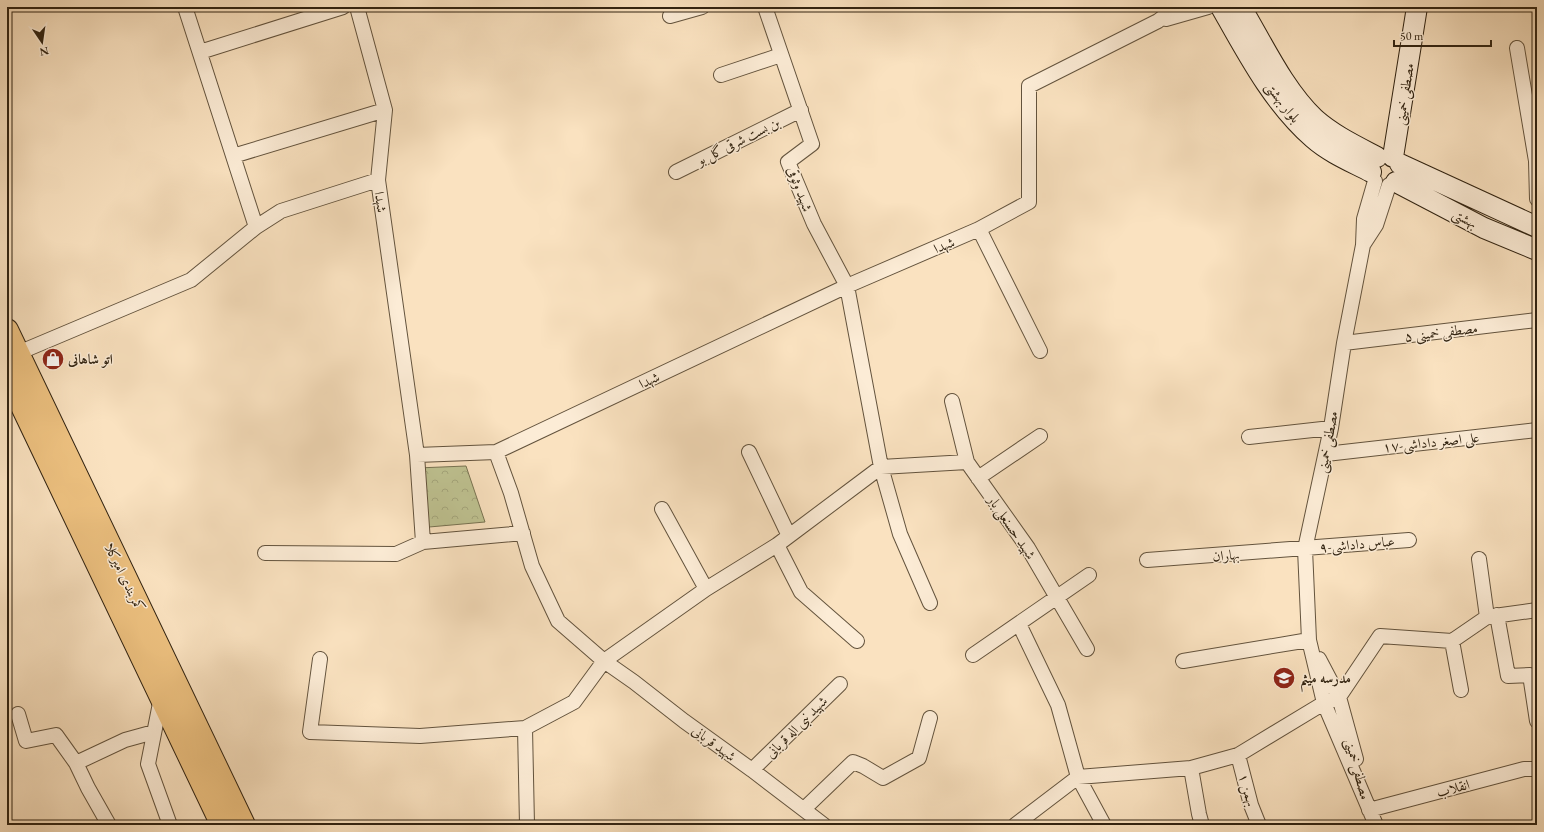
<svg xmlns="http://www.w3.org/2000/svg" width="1544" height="832" font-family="'EB Garamond',Amiri,serif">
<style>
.forest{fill:url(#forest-crowns);stroke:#787352}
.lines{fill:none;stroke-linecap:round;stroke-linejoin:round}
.street-casing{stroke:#63533d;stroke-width:16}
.secondary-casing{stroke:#312311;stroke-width:22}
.highway-casing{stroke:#312311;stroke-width:24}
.street{stroke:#fcecd6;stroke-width:14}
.secondary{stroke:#fcecd6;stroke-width:20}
.highway{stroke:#edc180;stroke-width:22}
.labels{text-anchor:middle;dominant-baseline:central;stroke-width:3;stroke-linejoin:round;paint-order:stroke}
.street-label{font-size:14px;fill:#312311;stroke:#fcecd6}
.poi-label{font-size:14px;font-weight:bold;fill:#312311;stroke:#fcecd6;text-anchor:start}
</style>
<defs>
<pattern id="forest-crowns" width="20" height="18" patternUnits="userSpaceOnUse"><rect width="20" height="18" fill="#bfc392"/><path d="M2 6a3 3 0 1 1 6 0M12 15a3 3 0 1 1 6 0" fill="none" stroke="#a5a77d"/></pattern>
</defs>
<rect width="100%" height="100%" fill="#fae2c0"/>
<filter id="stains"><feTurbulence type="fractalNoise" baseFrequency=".005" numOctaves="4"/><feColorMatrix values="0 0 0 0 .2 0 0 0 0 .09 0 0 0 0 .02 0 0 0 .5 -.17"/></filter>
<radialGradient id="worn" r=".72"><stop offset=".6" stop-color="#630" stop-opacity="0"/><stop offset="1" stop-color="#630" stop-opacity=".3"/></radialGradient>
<path class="forest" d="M466 466 485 522 418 528 417 468Z"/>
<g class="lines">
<g class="street-casing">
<path id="street" d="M185 7 256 227
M357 7 385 110 378 180 417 455 496 452 847 286 979 229 1029 202V86L1158 21 1176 7
M670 16 702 7
M1166 19 1208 7
M1517 48 1536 161 1537 199
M200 52 343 7
M721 75 781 55
M233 156 385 110
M676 172 801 110
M1375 181 1364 219 1363 245 1344 343 1331 428 1305 549 1309 640 1324 703 1376 825
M979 229 1040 351
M1363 245 1376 225 1389 185
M1344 343 1537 320
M18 353 191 280 256 227 281 211 378 180
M952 401 967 462 1028 548 1087 649
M1249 437 1331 428
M496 452 511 493 532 566 558 621 604 661 634 682 684 721 752 770 824 825
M749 452 789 536
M1326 454 1537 430
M978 478 1040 436
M662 509 706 589
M423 542 523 533
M777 545 801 592 857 641
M265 553 396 554 423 542 417 455
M1479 559 1487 617
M1147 560 1409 540
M930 603 900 534 881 467 967 462
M1497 615 1508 676 1530 675 1537 721
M1019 624 1058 705 1078 777 1104 825
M1452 641 1461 690
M973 655 1089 575
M320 659 310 732 420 736 525 728
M1319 659 1339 697 1356 759
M1183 661 1309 640
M161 698 148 764 170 825
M18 714 26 741 56 735 76 763 88 788 109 825
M1238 755 1251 805 1259 825
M76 763 125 740 154 732
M1191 768 1199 814 1202 825
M752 770 840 684
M804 809 853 762 863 766 883 778 919 758 930 718
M1369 810 1524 769H1537
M527 825 525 728 574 702 604 661 706 589 777 545 881 467 847 286 814 224 788 162 812 144 765 7
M1015 825 1078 777 1191 768 1238 755 1324 703 1339 697 1380 636 1452 641 1487 617 1537 610"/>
</g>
<g class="secondary-casing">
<path id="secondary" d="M1221 7C1247 53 1273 103 1313 138 1330 153 1352 162 1371 172
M1241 7C1263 44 1284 90 1315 119 1333 135 1356 146 1377 157
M1393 157 1417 7
M1400 164 1537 227
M1396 182 1484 228 1537 250"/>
</g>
<g class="highway-casing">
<path id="highway" d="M7 330 244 825
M7 375 222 825"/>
</g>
<use href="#street" class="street"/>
<use href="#secondary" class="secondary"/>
<use href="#highway" class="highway"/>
</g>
<defs>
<g id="shop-disc" transform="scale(1.15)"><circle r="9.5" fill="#8f2418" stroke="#fcecd6"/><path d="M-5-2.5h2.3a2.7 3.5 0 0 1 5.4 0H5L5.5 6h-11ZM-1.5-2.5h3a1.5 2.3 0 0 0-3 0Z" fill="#fff"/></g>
<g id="school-disc" transform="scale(1.15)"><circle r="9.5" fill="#8f2418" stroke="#fcecd6"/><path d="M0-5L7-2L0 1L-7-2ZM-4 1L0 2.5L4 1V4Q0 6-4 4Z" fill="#fff"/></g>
</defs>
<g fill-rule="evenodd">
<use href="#shop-disc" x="53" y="359"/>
<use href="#school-disc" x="1284" y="678"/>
</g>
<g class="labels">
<g class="street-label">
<text transform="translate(1404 94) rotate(-81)">مصطفی خمینی</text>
<text transform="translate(1283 102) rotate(52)">بلوار بهشتی</text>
<text transform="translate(738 141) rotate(-26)">بن بست شرقی گل بو</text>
<text transform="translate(800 189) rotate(69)">شهید وثوقی</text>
<text transform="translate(381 202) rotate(82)">شهدا</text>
<text transform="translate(1465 218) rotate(28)">بهشتی</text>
<text transform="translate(944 245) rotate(-23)">شهدا</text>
<text transform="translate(1441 332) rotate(-7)">مصطفی خمینی ۵</text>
<text transform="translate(649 380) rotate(-25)">شهدا</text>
<text transform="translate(1327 442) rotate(-79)">مصطفی خمینی</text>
<text transform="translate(1431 442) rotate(-6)">علی اصغر داداشی-۱۷</text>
<text transform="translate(1012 527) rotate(56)">شهید حسنعلی بار</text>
<text transform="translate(1357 544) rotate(-5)">عباس داداشی-۹</text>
<text transform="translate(1226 555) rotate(-4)">بهاران</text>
<text transform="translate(125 577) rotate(64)">کمربندی امیرکلا</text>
<text transform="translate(796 727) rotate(-45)">شهید نبی اله قربانی</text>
<text transform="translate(714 743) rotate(36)">شهید قربانی</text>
<text transform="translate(1358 769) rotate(75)">مصطفی خمینی</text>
<text transform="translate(1453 788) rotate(-15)">انقلاب</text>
<text transform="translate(1248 790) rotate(74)">بهمن ۱</text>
</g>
<g class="poi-label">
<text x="68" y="359">اتو شاهانی</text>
<text x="1300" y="678">مدرسه میثم</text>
</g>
</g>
<rect width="1544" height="832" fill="none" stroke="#fae2c0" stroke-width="24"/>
<rect x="8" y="8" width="1528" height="816" fill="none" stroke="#312311" stroke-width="2"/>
<rect x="12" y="12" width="1520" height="808" fill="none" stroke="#312311"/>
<g transform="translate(42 42) rotate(167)" stroke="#fcecd6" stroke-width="3" paint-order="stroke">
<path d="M0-3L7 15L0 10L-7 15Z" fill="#312311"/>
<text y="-6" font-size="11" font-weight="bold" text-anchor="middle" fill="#312311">N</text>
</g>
<path d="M1394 40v6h97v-6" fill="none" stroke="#312311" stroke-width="2"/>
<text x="1400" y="40" font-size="12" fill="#312311" stroke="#fcecd6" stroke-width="3" paint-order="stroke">50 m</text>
<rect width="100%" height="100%" filter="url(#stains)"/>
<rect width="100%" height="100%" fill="url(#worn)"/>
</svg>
